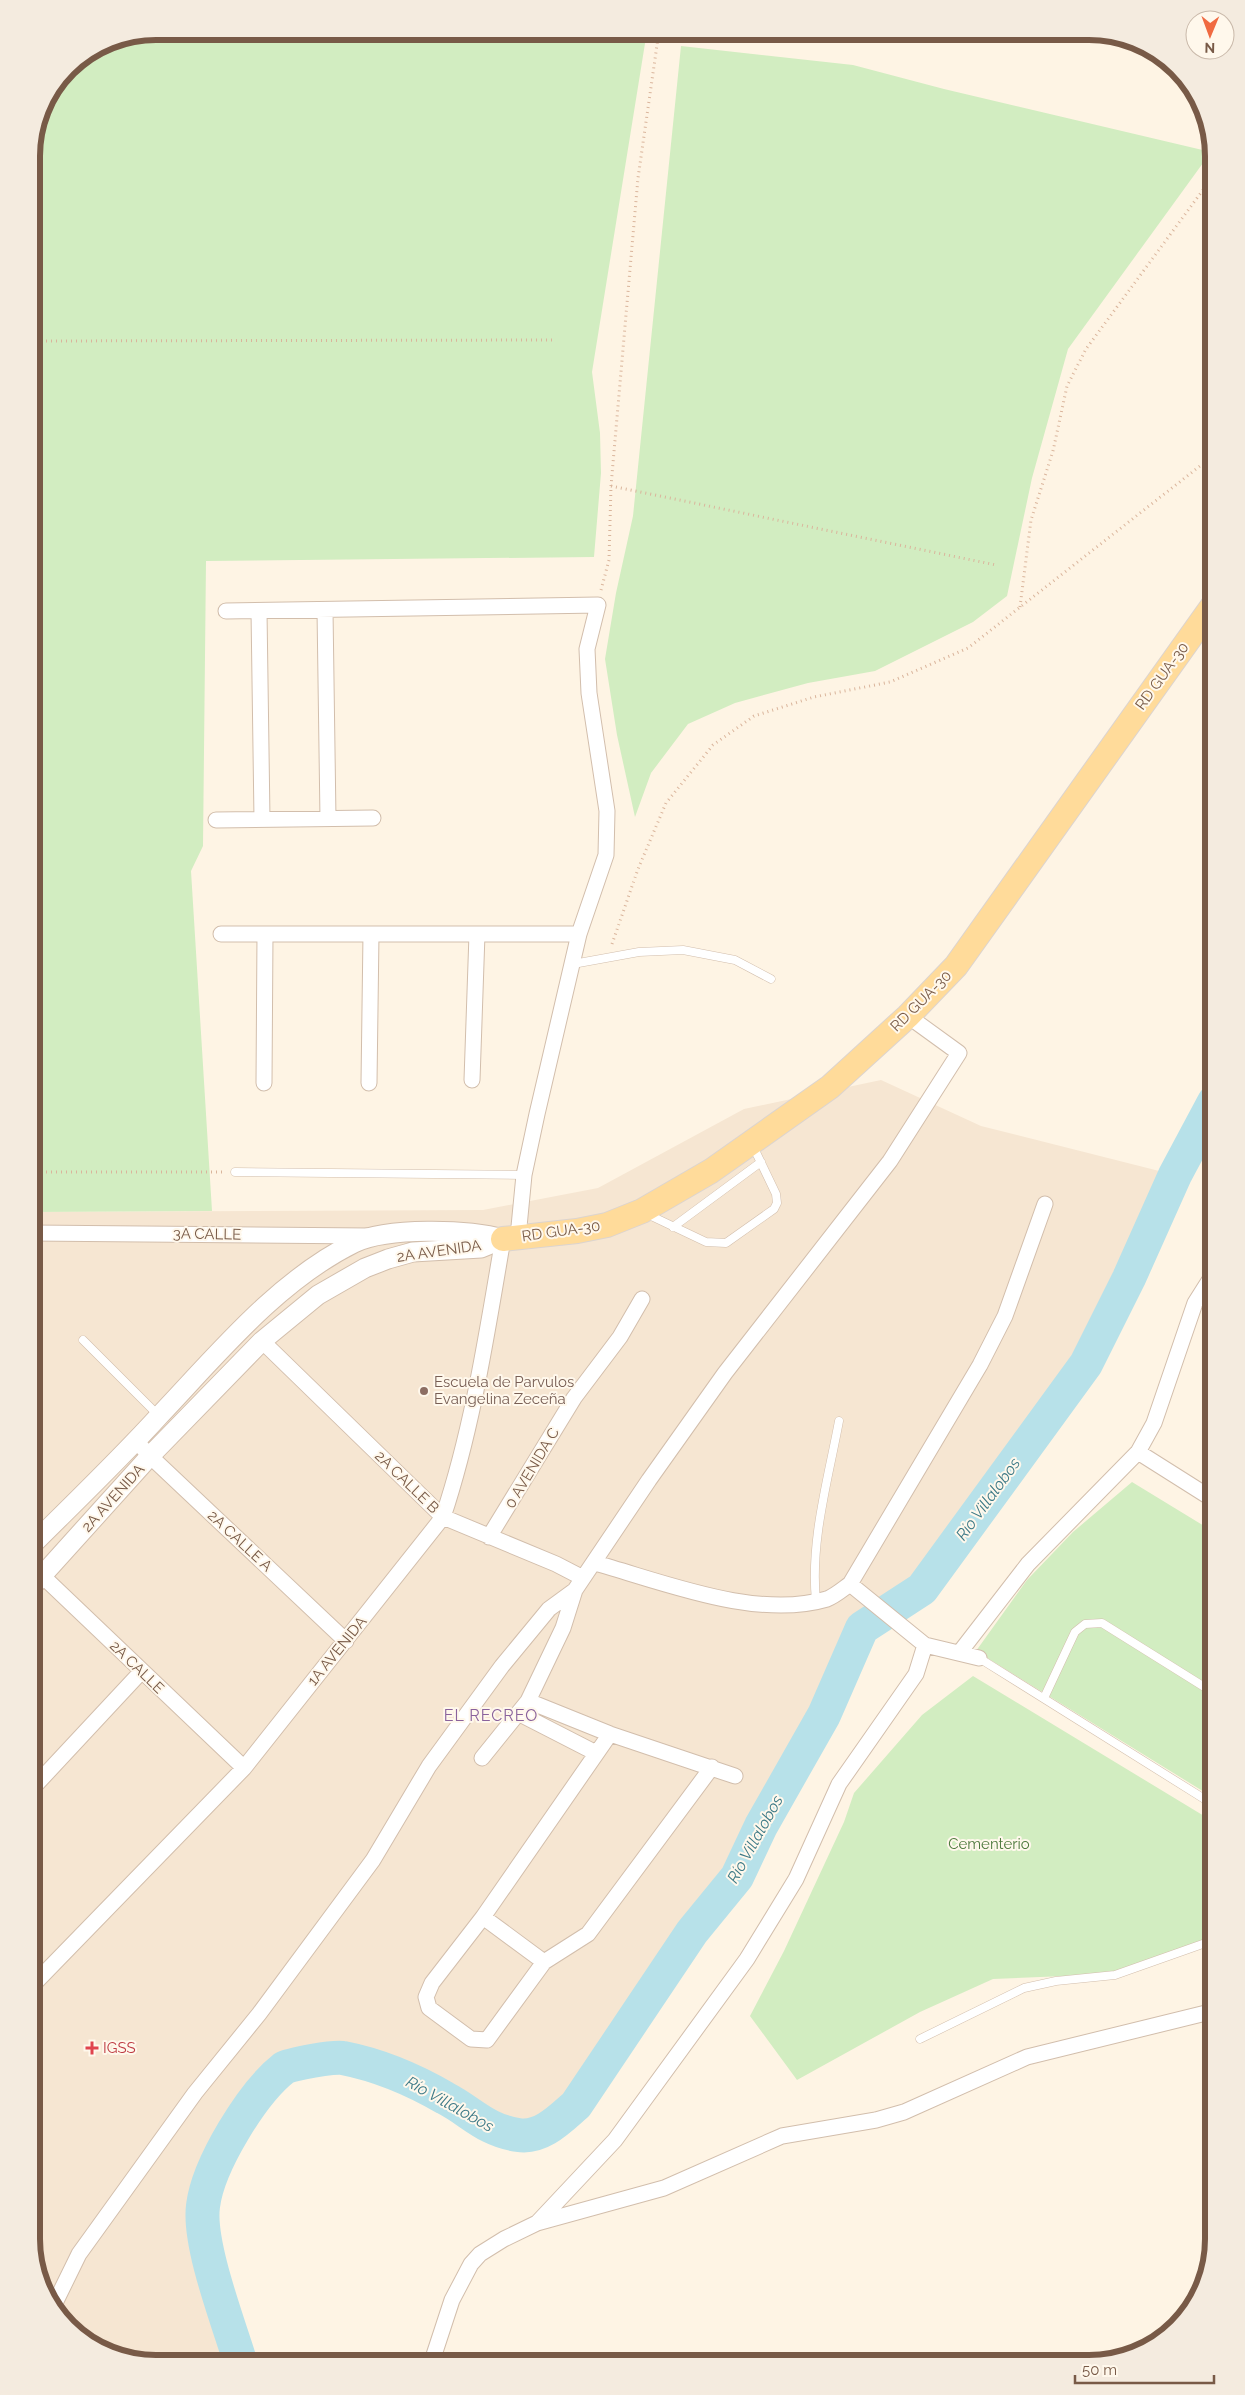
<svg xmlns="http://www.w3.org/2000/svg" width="1245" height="2395" font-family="Raleway,sans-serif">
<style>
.residential{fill:#f6e6d2}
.green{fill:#d2edc1}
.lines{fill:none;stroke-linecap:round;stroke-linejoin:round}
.river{stroke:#b7e1e9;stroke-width:34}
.service-casing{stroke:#d2beac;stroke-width:9}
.minor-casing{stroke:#d2beac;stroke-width:17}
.tertiary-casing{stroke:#d2beac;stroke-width:21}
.primary-casing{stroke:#dcd4cf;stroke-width:26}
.path{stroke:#dab59c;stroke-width:3;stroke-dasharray:1 4;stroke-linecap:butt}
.service{stroke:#fff;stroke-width:8}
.minor{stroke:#fff;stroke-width:15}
.tertiary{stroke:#fff;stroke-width:19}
.primary{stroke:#ffdb9a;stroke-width:24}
.education-dot{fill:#8d6e63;stroke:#fff8ec;stroke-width:2}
.health-dot{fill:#e0444e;stroke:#fff8ec;stroke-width:2}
.labels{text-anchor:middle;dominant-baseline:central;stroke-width:4;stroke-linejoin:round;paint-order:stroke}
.street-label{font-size:15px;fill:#785a47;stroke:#fff8ec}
.education-label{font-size:15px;fill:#785e54;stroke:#fff8ec;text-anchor:start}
.park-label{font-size:15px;fill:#4d793c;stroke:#fff8ec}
.health-label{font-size:15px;fill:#be3a42;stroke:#fff8ec;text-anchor:start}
.water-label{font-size:16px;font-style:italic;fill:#3c7986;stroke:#fff8ec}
.neighbourhood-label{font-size:16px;letter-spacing:1px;fill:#8a629c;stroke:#fff8ec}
.rim{fill:none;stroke:#785a47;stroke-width:6}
</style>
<rect width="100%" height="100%" fill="#fef4e4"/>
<path class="residential" d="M881 1080 981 1126 1175 1175 1129 1278 1086 1364 922 1589 862 1628 824 1715 761 1826 737 1877 692 1932 576 2105 555 2124 538 2134 521 2136 494 2130 446 2098 378 2066 341 2057 286 2066 262 2089 243 2115 211 2177 203 2207 205 2236 216 2282 241 2364 149 2363 87 2342 41 2287 31 2239V1212L483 1210 598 1188 744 1109Z"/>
<path class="green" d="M157 31H647L592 372 600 433 601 473 594 557 206 561 203 846 191 871 212 1211 31 1212 32 149 41 108 68 68 109 41Z
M681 46 853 65 944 89 1211 152 1068 349 1032 478 1007 596 973 622 875 671 808 683 735 703 688 724 651 773 635 817 617 735 605 659 616 593 633 516Z
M1132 1482 1214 1532V1798L976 1651 1027 1580 1073 1532Z
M973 1676 1214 1822V1937L1113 1974 993 1979 920 2012 797 2080 750 2016 784 1951 844 1822 854 1793 922 1715Z"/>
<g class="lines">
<path class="river" d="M241 2364C229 2324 198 2245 203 2206 208 2165 252 2093 284 2068 290 2064 336 2056 343 2058 379 2065 414 2080 445 2098 472 2112 485 2130 518 2135 541 2139 560 2119 576 2105L692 1932 737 1877 761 1826 824 1715 862 1628 922 1589 1086 1364 1129 1278 1175 1175 1214 1102"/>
<g class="service-casing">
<path id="service" d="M573 964 639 952 683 950 735 960 771 979
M235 1172 524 1175
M647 1214 706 1242 726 1243 774 1209 777 1203 776 1194 752 1144
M673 1227 761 1162
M83 1340 158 1415
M816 1601C810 1541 828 1480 839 1421
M979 1658 1214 1805
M1044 1698 1075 1632 1085 1624 1102 1623 1214 1693
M920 2039 1024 1988 1056 1981 1115 1975 1214 1940"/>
</g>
<g class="minor-casing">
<path id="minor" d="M325 610 328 819
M226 611 598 605 587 649 589 693 607 811 606 855 579 934 537 1114 524 1175 518 1237
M259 611 262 819
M216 820 373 818
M221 934H579
M472 1080 477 934
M264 1083 265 934
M369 1083 371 934
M31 1233 369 1236
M262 1341 443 1517 556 1564 583 1578
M136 1441 150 1456 346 1641
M1138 1452 1214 1500
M489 1537 574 1398 620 1337 642 1299
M595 1563C664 1582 756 1620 827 1599 835 1596 843 1589 850 1584L980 1365 1005 1316 1045 1204
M31 1565 244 1768
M850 1584 925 1645 979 1658
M960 1652 1028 1564 1138 1452 1154 1423 1195 1303 1214 1273
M528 1701 610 1734 735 1776
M520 1714 596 1753
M610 1734 483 1917 432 1983 426 1997 429 2008 471 2039 487 2040 544 1962 588 1934 712 1767
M482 1758 528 1701 563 1628 575 1590
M31 1790 141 1672
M483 1917 544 1962
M31 1987 244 1768 443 1517C473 1427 487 1332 503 1239
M538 2222 615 2140 747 1959 796 1879 839 1784 916 1674 925 1645
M55 2303 79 2254 195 2093 259 2014 373 1860 429 1766 502 1666 549 1609 575 1590 649 1480 725 1373 890 1161 959 1053 908 1016
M431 2364 452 2300 471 2264 480 2254 504 2239 537 2223 664 2188 782 2136 876 2120 904 2112 1027 2057 1214 2011"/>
</g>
<g class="tertiary-casing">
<path id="tertiary" d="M31 1546C74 1503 118 1461 159 1416 217 1355 277 1281 354 1243 387 1227 468 1229 503 1239
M31 1588 150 1456 262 1341 318 1295 365 1268 388 1259 413 1252 481 1248 503 1239"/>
</g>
<g class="primary-casing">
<path id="primary" d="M503 1239 577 1231 607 1225 642 1211 711 1171 830 1087 908 1016 956 966 1214 604"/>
</g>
<path class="path" d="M31 341 555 340
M611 486 996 565
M601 590 609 560 611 486 638 178 659 31
M1020 607 1031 520 1053 451 1067 386 1086 349 1214 175
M612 944 638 869 666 803 713 745 754 716 814 697 890 682 968 648 1214 455
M31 1172H223"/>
<use href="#service" class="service"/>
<use href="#minor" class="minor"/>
<use href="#tertiary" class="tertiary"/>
<use href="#primary" class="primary"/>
</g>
<circle class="education-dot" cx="424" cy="1391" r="5"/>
<path class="health-dot" d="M89.5 2040.5h5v5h5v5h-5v5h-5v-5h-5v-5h5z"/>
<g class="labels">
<g class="street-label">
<text transform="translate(1162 676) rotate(-54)">RD GUA-30</text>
<text transform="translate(921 1001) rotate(-45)">RD GUA-30</text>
<text transform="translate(561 1231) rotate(-8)">RD GUA-30</text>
<text transform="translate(207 1234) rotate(1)">3A CALLE</text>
<text transform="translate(439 1251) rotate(-8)">2A AVENIDA</text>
<text transform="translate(532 1468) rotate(-59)">0 AVENIDA C</text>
<text transform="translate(407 1482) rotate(44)">2A CALLE B</text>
<text transform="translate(113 1498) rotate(-48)">2A AVENIDA</text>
<text transform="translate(240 1541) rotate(43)">2A CALLE A</text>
<text transform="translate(337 1651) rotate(-51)">1A AVENIDA</text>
<text transform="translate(137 1667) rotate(44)">2A CALLE</text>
</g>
<g class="education-label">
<text x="434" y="1382">Escuela de Parvulos<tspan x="434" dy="17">Evangelina Zeceña</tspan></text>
</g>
<g class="park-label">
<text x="989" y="1844">Cementerio</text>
</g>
<g class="health-label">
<text x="103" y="2048">IGSS</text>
</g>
<g class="water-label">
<text transform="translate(988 1499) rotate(-54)">Río Villalobos</text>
<text transform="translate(755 1839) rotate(-61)">Río Villalobos</text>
<text transform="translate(450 2104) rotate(29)">Río Villalobos</text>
</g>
<g class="neighbourhood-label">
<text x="491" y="1715">EL RECREO</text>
</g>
</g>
<path d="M0 0H1245V2395H0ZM156 40H1089A116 116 0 0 1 1205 156V2239A116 116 0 0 1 1089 2355H156A116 116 0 0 1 40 2239V156A116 116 0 0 1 156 40Z" fill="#f4ebdf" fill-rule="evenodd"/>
<path class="rim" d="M156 40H1089A116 116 0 0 1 1205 156V2239A116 116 0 0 1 1089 2355H156A116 116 0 0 1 40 2239V156A116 116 0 0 1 156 40Z"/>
<g transform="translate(1210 35) rotate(181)"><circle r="24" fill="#fff8ec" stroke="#c9b9aa"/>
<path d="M0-4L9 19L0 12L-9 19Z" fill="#f06a41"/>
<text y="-8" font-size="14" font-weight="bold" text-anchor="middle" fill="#785a47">N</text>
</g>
<path d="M1075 2375v8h139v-8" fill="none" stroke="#785a47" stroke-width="2.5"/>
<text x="1082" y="2375" font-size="15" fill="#785a47" stroke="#fff8ec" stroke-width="4" paint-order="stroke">50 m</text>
</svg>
